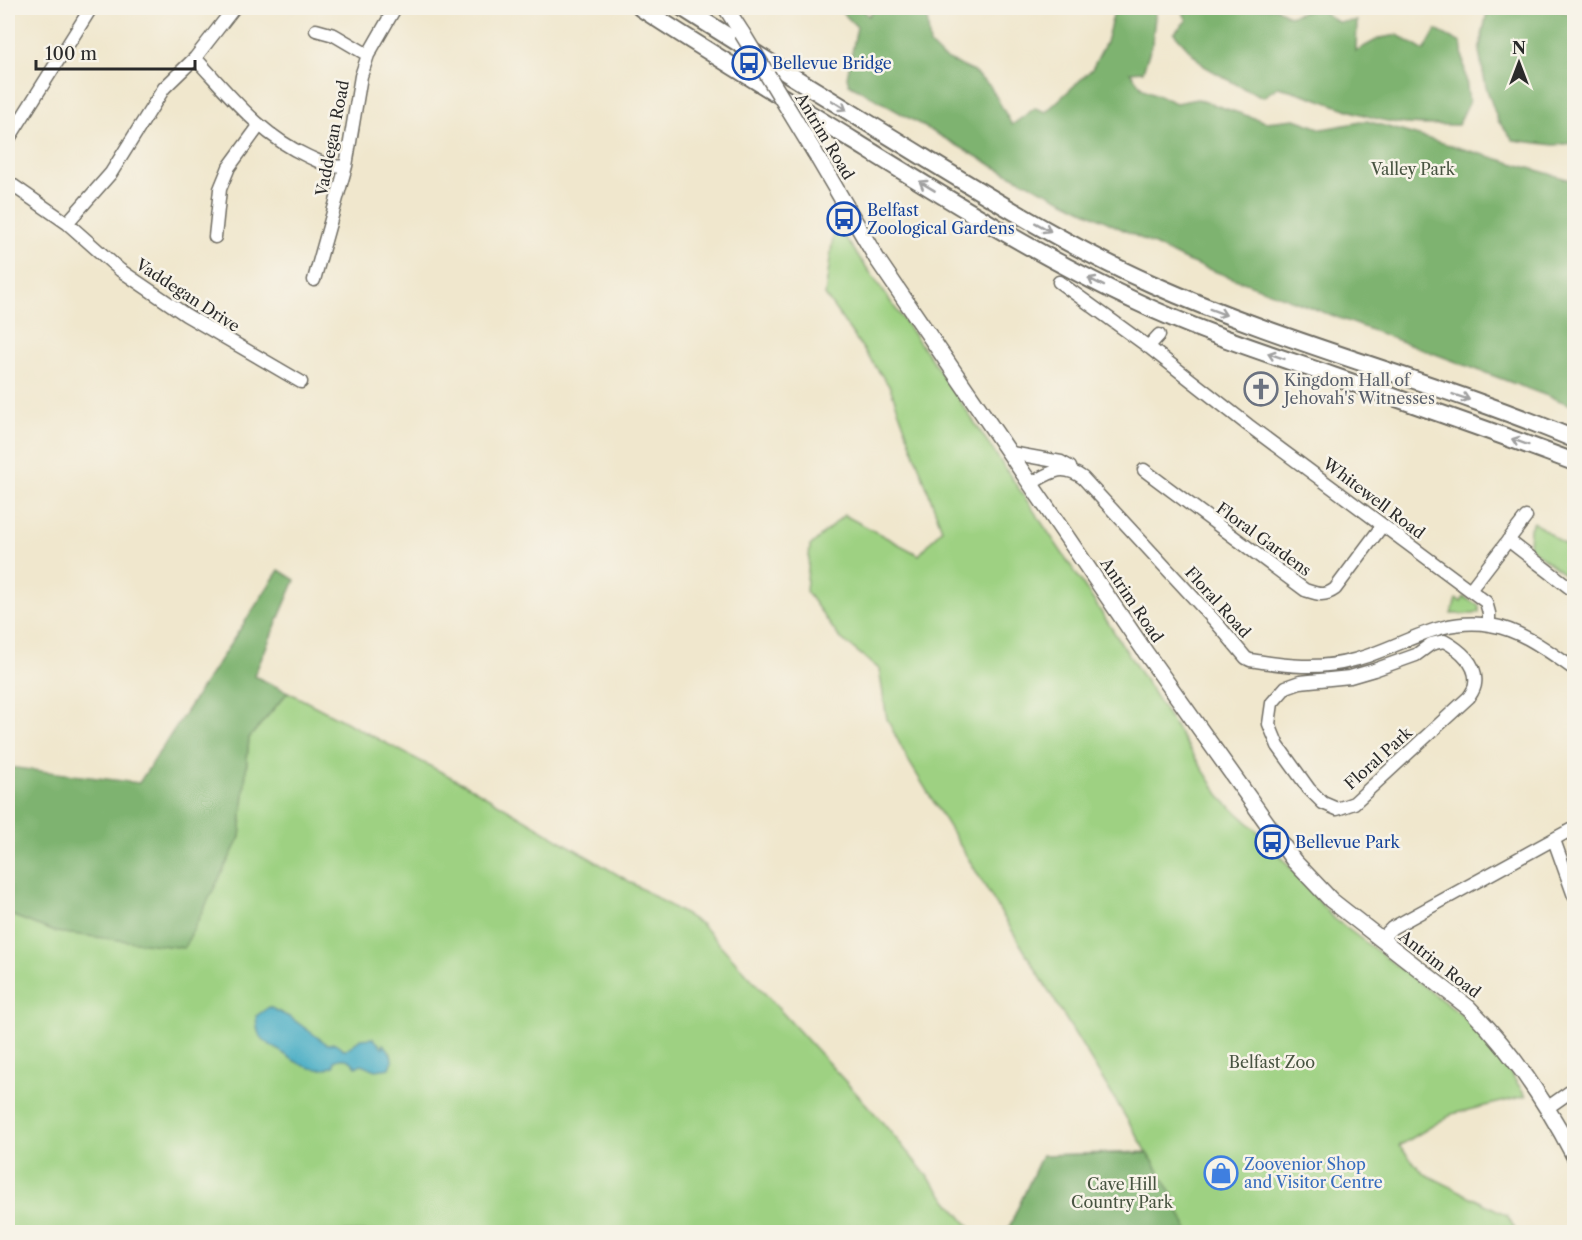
<svg xmlns="http://www.w3.org/2000/svg" width="1582" height="1240" font-family="'Libre Caslon Text',serif">
<style>
.green{fill:#9ed182;stroke:#647e56;stroke-width:1.5}
.forest{fill:#7eb370;stroke:#546f4e;stroke-width:1.5}
.water{fill:#44acc4;stroke:#386c78;stroke-width:1.5}
.lines{fill:none;stroke-linecap:round;stroke-linejoin:round}
.stream{stroke:#44acc4;stroke-width:3}
.minor-casing{stroke:#706d64;stroke-width:15}
.major-casing{stroke:#706d64;stroke-width:18}
.highway-casing{stroke:#706d64;stroke-width:20}
.minor{stroke:#fff;stroke-width:12}
.major{stroke:#fff;stroke-width:15}
.highway{stroke:#fff;stroke-width:16}
.major-bridge-casing{stroke:#706d64;stroke-width:18;stroke-linecap:butt}
.major-bridge{stroke:#fff;stroke-width:15}
.oneway{stroke:#a0a0a0}
.labels{text-anchor:middle;dominant-baseline:central;stroke-width:5;stroke-linejoin:round;paint-order:stroke}
.transit-label{font-size:16px;fill:#164399;stroke:#f7f3e8;text-anchor:start}
.street-label{font-size:16px;fill:#2b2b2b;stroke:#f7f3e8}
.park-label{font-size:16px;fill:#485441;stroke:#f7f3e8}
.worship-label{font-size:16px;fill:#5b616d;stroke:#f7f3e8;text-anchor:start}
.shop-label{font-size:16px;fill:#366cbe;stroke:#f7f3e8;text-anchor:start}
</style>
<rect width="100%" height="100%" fill="#f7f3e8"/>
<filter id="ink" filterUnits="userSpaceOnUse"><feTurbulence type="fractalNoise" baseFrequency=".0167" numOctaves="2"/><feDisplacementMap in="SourceGraphic" scale="12" xChannelSelector="R" yChannelSelector="G"/><feConvolveMatrix kernelMatrix="1 2 1 2 8 2 1 2 1" color-interpolation-filters="sRGB"/></filter>
<filter id="wash" filterUnits="userSpaceOnUse"><feTurbulence type="fractalNoise" baseFrequency=".008" numOctaves="4" result="noise"/><feDisplacementMap in="SourceGraphic" scale="24" xChannelSelector="R" yChannelSelector="G"/><feGaussianBlur stdDeviation="1.35" result="paint"/><feColorMatrix in="noise" values="0 0 0 0 0 0 0 0 0 0 0 0 0 0 0 0 0 1.4 0 .05"/><feComposite in="paint" operator="in"/></filter>
<g filter="url(#wash)">
<rect width="100%" height="100%" fill="#f0e7cd"/>
<path class="green" d="M835 223 939 370 1081 581 1222 799 1267 840 1332 917 1463 1016 1496 1052 1526 1096 1452 1114 1399 1146 1423 1173 1507 1215 1517 1232H1007L1042 1155 1147 1152 908 760 887 719 879 669 839 637 806 591 810 546 844 515 919 555 942 529 890 387 825 295Z
M1534 522 1574 552V582L1529 547 1530 528Z
M1464 597 1479 606V612L1474 614H1451L1456 599 1461 602Z
M288 692 472 788 701 924 878 1117 974 1232H8V914L33 923 240 837 249 738Z"/>
<path class="forest" d="M838 8H861L869 16 874 8H926L930 45 942 57 972 71 990 86 1012 125 1035 108 1046 112 1092 69 1106 42 1115 8H1156L1152 44 1143 71 1130 72 1143 89 1176 103 1197 99 1266 122 1295 119 1322 129 1367 121 1574 181V406L1187 261 997 168 849 84 847 77 857 27Z
M1180 8H1277L1289 16 1317 8 1338 22 1357 21 1356 51 1380 38 1398 35 1424 51 1436 30 1461 43 1469 102 1458 125C1439 124 1417 126 1398 123 1356 117 1319 96 1278 87L1263 97 1243 88 1204 66 1174 33 1187 20Z
M1488 8H1544L1574 14V143L1554 145 1513 140 1498 121 1486 87 1479 51Z
M279 570 295 580 254 676 288 692 249 738 240 837 184 948 55 932 8 914V767L139 783Z
M1148 1153 1170 1190 1188 1232H1007L1042 1155Z"/>
<path class="water" d="M269 1007 291 1018 327 1044 335 1043 345 1050 361 1039 373 1038 383 1048V1044C390 1050 395 1058 390 1068L376 1070 361 1064 356 1067C351 1059 343 1057 334 1061V1066C313 1076 294 1061 277 1049 272 1046 266 1043 262 1038 256 1033 257 1023 256 1016Z"/>
<g class="lines">
<path class="stream" d="M1569 1128 1574 1130"/>
</g>
</g>
<g filter="url(#ink)">
<g class="lines">
<g class="minor-casing">
<path id="minor" d="M316 30 334 35 368 55
M195 58C231 96 259 134 307 156 323 163 328 168 346 166
M8 140 91 8
M8 182 67 223 120 270 186 315 301 382
M67 223 111 173 164 88 195 58 234 8
M215 237 220 189 229 167 259 126
M314 280 346 166 361 76 368 55 395 8
M1059 282 1150 348 1248 425 1486 602 1489 613V624
M1148 347 1159 335
M1011 453 1061 462 1070 467
M1144 470 1305 590C1317 594 1324 597 1335 589L1382 526
M1032 483C1051 472 1062 463 1083 478L1215 621 1246 658 1250 660C1286 666 1319 670 1354 660 1400 648 1440 616 1490 625 1522 630 1548 651 1574 669
M1508 540 1574 591
M1470 590 1526 517
M1444 641C1459 649 1478 664 1475 684 1475 688 1471 694 1469 697L1354 803 1337 809 1323 803 1309 789 1278 746 1269 724 1272 703 1286 687 1300 682 1350 677 1374 670 1416 655 1431 644Z
M1554 840 1574 896
M1380 940 1392 928 1574 828
M1547 1108 1574 1089"/>
</g>
<g class="major-casing">
<path id="major" d="M726 8 742 33
M815 153 877 259 1146 653 1294 861 1331 900 1469 1008C1512 1051 1546 1102 1574 1156"/>
</g>
<g class="highway-casing">
<path id="highway" d="M641 8C711 54 783 97 854 141 946 198 1038 256 1137 302 1200 332 1267 353 1333 376 1414 404 1494 432 1574 462
M683 8C763 59 844 108 925 158 999 203 1073 249 1152 284 1289 345 1436 381 1574 439"/>
</g>
<use href="#minor" class="minor"/>
<use href="#major" class="major"/>
<use href="#highway" class="highway"/>
<g class="major-bridge-casing">
<path id="major-bridge" d="M742 33 815 153"/>
</g>
<use href="#major-bridge" class="major-bridge"/>
</g>
<defs><path id="oneway-shaft" d="M-6 0H5M1.5-3L5.5 0L1.5 3" fill="none" stroke-width="1.6" stroke-linecap="round" stroke-linejoin="round" transform="scale(1.5)"/></defs>
<g class="oneway">
<use href="#oneway-shaft" transform="translate(839 105) rotate(32)"/>
<use href="#oneway-shaft" transform="translate(927 186) rotate(-149)"/>
<use href="#oneway-shaft" transform="translate(1043 227) rotate(29)"/>
<use href="#oneway-shaft" transform="translate(1096 282) rotate(-153)"/>
<use href="#oneway-shaft" transform="translate(1218 312) rotate(20)"/>
<use href="#oneway-shaft" transform="translate(1276 356) rotate(-161)"/>
<use href="#oneway-shaft" transform="translate(1461 397) rotate(19)"/>
<use href="#oneway-shaft" transform="translate(1520 442) rotate(-160)"/>
</g>
</g>
<defs>
<g id="bus-ring" transform="scale(1.725)"><circle r="9.5" fill="#f7f3e8" stroke="#1a4fb4" stroke-width="1.5"/><path d="M-5-6H5V4H4V6H2V4H-2V6H-4V4H-5ZM-3.5-4V0h7V-4ZM-3.5 1.2v1.5H-2V1.2ZM2 1.2v1.5H3.5V1.2Z" fill="#1a4fb4"/></g>
<g id="church-ring" transform="scale(1.725)"><circle r="9.5" fill="#f7f3e8" stroke="#6b7280" stroke-width="1.5"/><path d="M-1.2-6h2.4v3.5h3.3v2.4h-3.3V6h-2.4V-.1h-3.3v-2.4h3.3Z" fill="#6b7280"/></g>
<g id="shop-ring" transform="scale(1.725)"><circle r="9.5" fill="#f7f3e8" stroke="#3f7fe0" stroke-width="1.5"/><path d="M-5-2.5h2.3a2.7 3.5 0 0 1 5.4 0H5L5.5 6h-11ZM-1.5-2.5h3a1.5 2.3 0 0 0-3 0Z" fill="#3f7fe0"/></g>
</defs>
<g fill-rule="evenodd">
<use href="#bus-ring" x="749" y="63"/>
<use href="#bus-ring" x="844" y="219"/>
<use href="#church-ring" x="1261" y="389"/>
<use href="#bus-ring" x="1272" y="842"/>
<use href="#shop-ring" x="1221" y="1173"/>
</g>
<g class="labels">
<g class="transit-label">
<text x="772" y="63">Bellevue Bridge</text>
<text x="867" y="210">Belfast<tspan x="867" dy="18">Zoological Gardens</tspan></text>
<text x="1295" y="842">Bellevue Park</text>
</g>
<g class="street-label">
<text transform="translate(825 136) rotate(59)">Antrim Road</text>
<text transform="translate(332 138) rotate(-79)">Vaddegan Road</text>
<text transform="translate(188 295) rotate(33)">Vaddegan Drive</text>
<text transform="translate(1374 498) rotate(37)">Whitewell Road</text>
<text transform="translate(1264 539) rotate(36)">Floral Gardens</text>
<text transform="translate(1132 600) rotate(56)">Antrim Road</text>
<text transform="translate(1218 602) rotate(48)">Floral Road</text>
<text transform="translate(1378 758) rotate(-42)">Floral Park</text>
<text transform="translate(1440 964) rotate(38)">Antrim Road</text>
</g>
<g class="park-label">
<text x="1413" y="169">Valley Park</text>
<text x="1272" y="1062">Belfast Zoo</text>
<text x="1122" y="1184">Cave Hill<tspan x="1122" dy="18">Country Park</tspan></text>
</g>
<g class="worship-label">
<text x="1284" y="380">Kingdom Hall of<tspan x="1284" dy="18">Jehovah's Witnesses</tspan></text>
</g>
<g class="shop-label">
<text x="1244" y="1164">Zoovenior Shop<tspan x="1244" dy="18">and Visitor Centre</tspan></text>
</g>
</g>
<rect width="1582" height="1240" fill="none" stroke="#f7f3e8" stroke-width="30"/>
<g transform="translate(1519 63)" stroke="#f7f3e8" stroke-width="4.5" paint-order="stroke">
<path d="M0-4.5L10 22L0 15L-10 22Z" fill="#2b2b2b"/>
<text y="-9" font-size="16" font-weight="bold" text-anchor="middle" fill="#2b2b2b">N</text>
</g>
<path d="M36 60v9h159v-9" fill="none" stroke="#2b2b2b" stroke-width="3"/>
<text x="45" y="60" font-size="18" fill="#2b2b2b" stroke="#f7f3e8" stroke-width="4.5" paint-order="stroke">100 m</text>
</svg>
